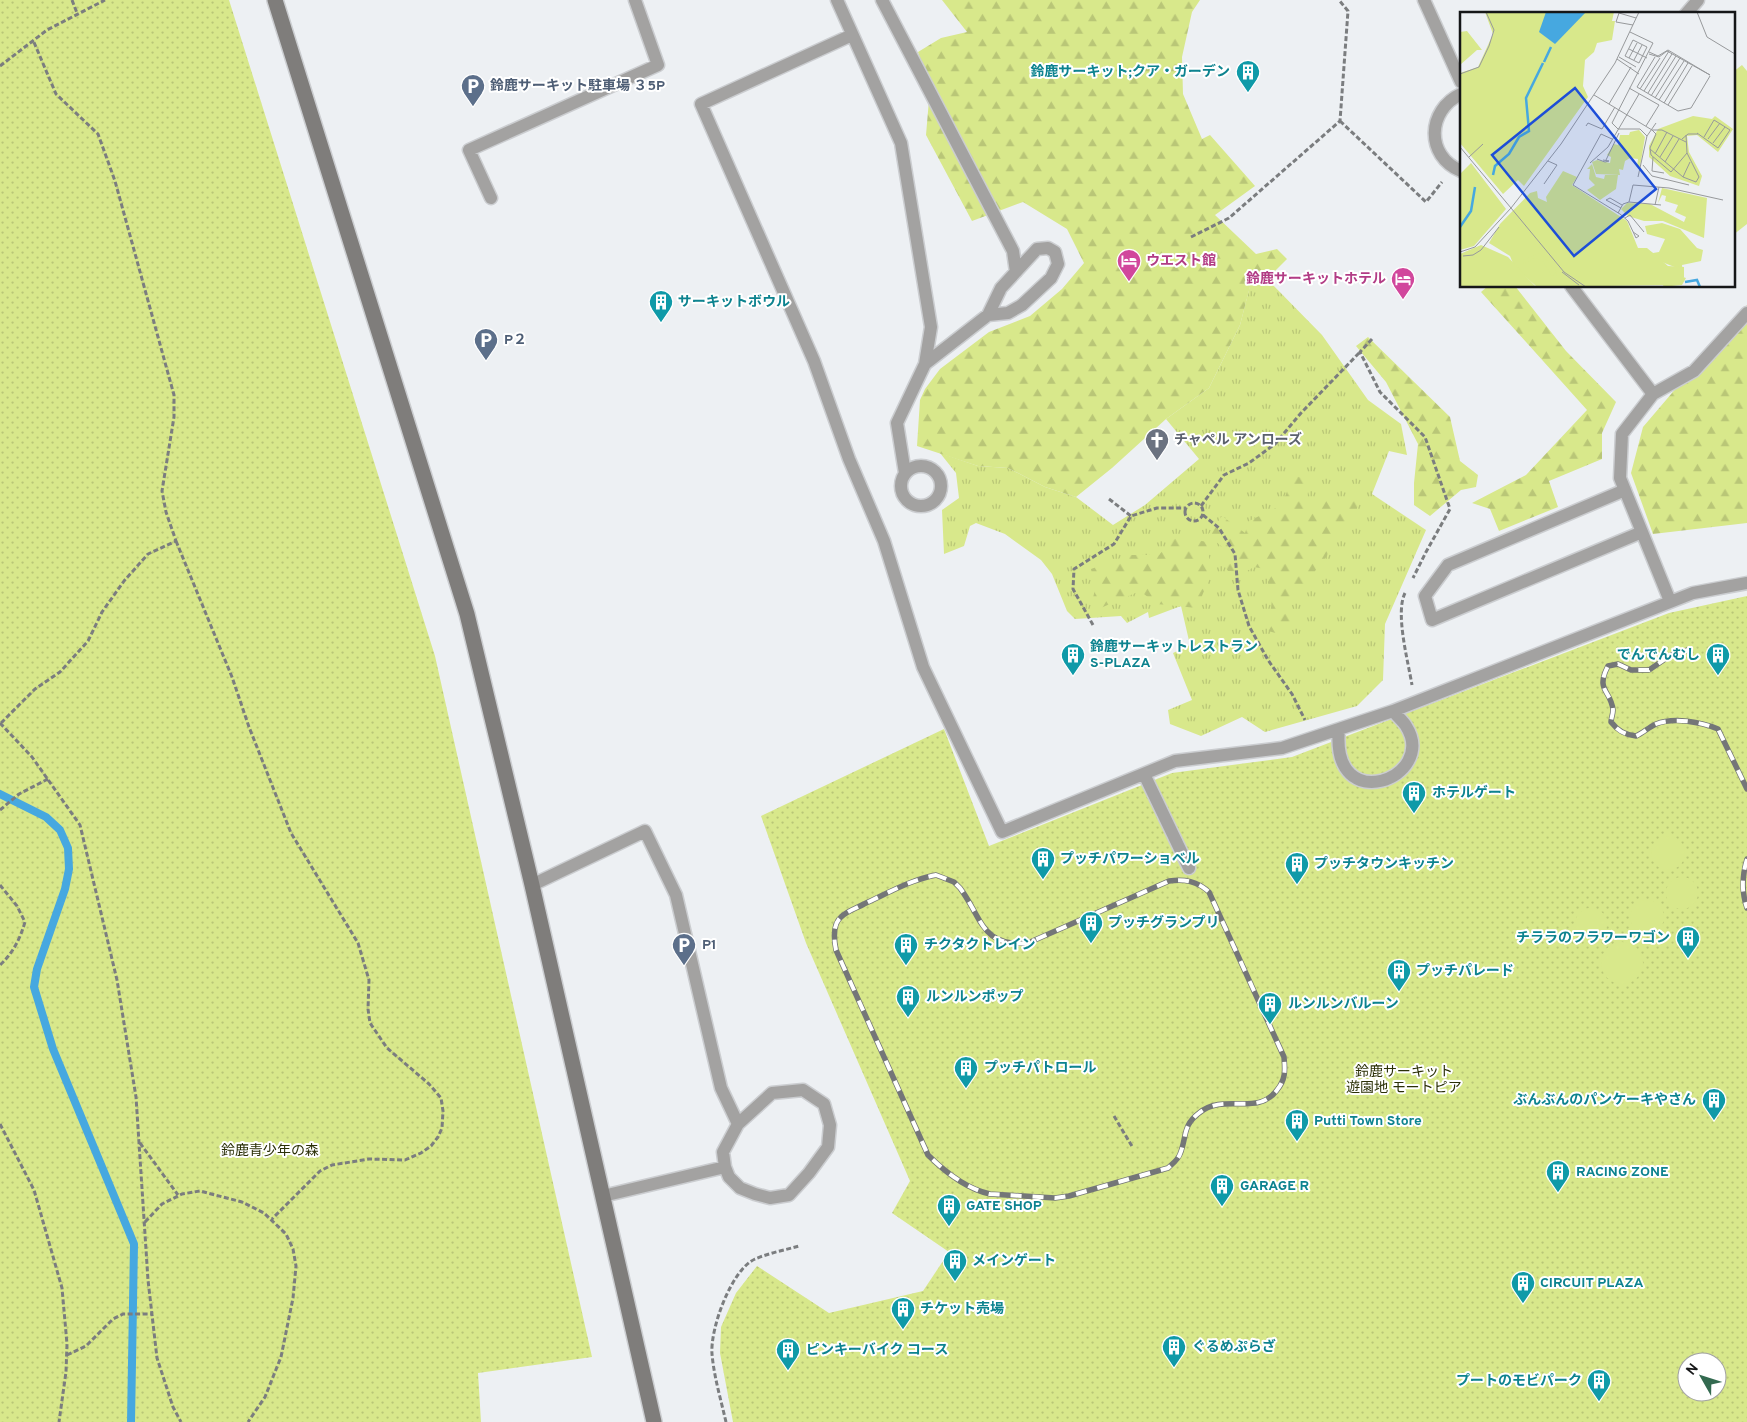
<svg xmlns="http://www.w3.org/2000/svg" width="1747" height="1422" font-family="Overpass,'Noto Sans JP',sans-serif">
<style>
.grass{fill:url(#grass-tufts)}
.forest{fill:url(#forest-firs)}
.park{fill:url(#park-dots);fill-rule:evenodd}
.garden{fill:#d8e88b}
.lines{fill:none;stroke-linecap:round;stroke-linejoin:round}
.stream{stroke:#46a8e0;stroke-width:8}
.lane-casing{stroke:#cbcdd0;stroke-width:15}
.secondary-casing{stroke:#cbcdd0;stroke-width:18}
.path{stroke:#7b7d7f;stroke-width:3;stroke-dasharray:5 2.5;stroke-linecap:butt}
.lane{stroke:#a3a2a1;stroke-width:12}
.secondary{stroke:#7f7d7b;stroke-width:15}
.rail-casing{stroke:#747678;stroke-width:5.5}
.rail{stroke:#fff;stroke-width:4;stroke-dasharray:11;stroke-linecap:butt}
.labels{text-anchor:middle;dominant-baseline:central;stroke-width:4;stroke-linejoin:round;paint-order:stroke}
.culture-label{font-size:14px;font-weight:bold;fill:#0d838f;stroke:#fff;text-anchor:start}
.service-label{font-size:14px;font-weight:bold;fill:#4e5e75;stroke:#fff;text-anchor:start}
.hotel-label{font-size:14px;font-weight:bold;fill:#b23c85;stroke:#fff;text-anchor:start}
.worship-label{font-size:14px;font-weight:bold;fill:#5b616d;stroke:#fff;text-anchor:start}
.park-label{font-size:14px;fill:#2b3007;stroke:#fff}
.inset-river{fill:none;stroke:#46a8e0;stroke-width:2.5}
.inset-road{fill:none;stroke:#97999b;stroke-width:1}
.view{fill:#1d4ed8;fill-opacity:0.15;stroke:#1d4ed8;stroke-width:2.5}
.inset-edge{fill:none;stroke:#161718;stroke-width:2.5}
</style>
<defs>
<pattern id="grass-tufts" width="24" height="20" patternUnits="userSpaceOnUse" patternTransform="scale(1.25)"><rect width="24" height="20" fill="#d8e88b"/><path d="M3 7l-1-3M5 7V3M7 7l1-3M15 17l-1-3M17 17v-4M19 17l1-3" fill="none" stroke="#b9c677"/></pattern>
<pattern id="forest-firs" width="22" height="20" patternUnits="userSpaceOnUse" patternTransform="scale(1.25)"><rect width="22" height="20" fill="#d8e88b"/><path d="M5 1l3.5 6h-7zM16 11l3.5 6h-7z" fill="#b9c677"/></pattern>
<pattern id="park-dots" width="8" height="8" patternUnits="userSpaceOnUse" patternTransform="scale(1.25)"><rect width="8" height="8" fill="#d8e88b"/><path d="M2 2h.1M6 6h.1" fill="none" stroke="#b9c677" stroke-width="1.8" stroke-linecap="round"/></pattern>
</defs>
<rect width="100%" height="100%" fill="#edf0f3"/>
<path class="grass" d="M1252 278 1269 281 1322 335 1368 400 1401 424 1407 455 1389 451 1372 494 1426 530 1385 624 1383 680 1357 706 1265 732 1242 717 1201 736 1170 724 1168 710 1192 700 1173 653 1190 645 1181 606 1149 618 1148 612 1127 623 1121 616 1075 619 1067 611 1052 574 1041 560 1005 534 976 523 970 526 964 546 944 554 942 510 959 498 956 473 940 453 978 466 1008 468 1045 487 1076 497 1113 525 1145 505 1199 459 1166 419 1209 388 1240 325Z"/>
<path class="forest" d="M942 0H1200L1192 12 1182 57 1183 94 1202 139 1210 135 1255 186 1215 215 1256 254 1277 249 1287 259 1270 276 1252 279 1240 325 1209 388 1166 419 1112 468 1076 497 1045 487 1008 468 978 466 917 446 920 400 925 389 940 369 989 332 1030 316 1062 289 1084 263 1067 229 1023 202 972 221 926 135 930 88 918 52 941 38 967 32Z
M1488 286H1515L1566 351 1616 402 1602 433V459L1549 481 1558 507 1499 531 1490 509 1472 503 1526 475 1587 410 1481 292Z
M1747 305V523L1653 534 1631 473 1643 427Z
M1368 337 1450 417 1460 461 1478 475 1476 487 1461 490 1430 516 1414 505V483L1418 444 1386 382 1356 346Z
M1293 475 1309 480 1307 501C1327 496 1340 497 1360 502L1348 526 1332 535 1327 556 1307 581 1287 599 1292 619 1283 635 1268 631 1272 600 1265 569 1254 567 1245 572 1228 571 1226 568V550L1208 535 1222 516 1245 533 1249 521 1282 505Z
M1175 536 1207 542 1211 574 1197 608 1157 604 1140 591 1089 613 1095 590 1091 569 1129 555H1159Z"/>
<path class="park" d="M0 0H229L435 656 592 1357 478 1373 481 1422H0Z
M1747 596V1422H733L720 1353 721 1327 736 1293 757 1266 829 1313 923 1291 949 1252 892 1213 910 1181 806 943 761 816 944 729 989 846 1172 773 1292 757 1669 613ZM1687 1362H1717V1392H1687Z"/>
<path class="garden" d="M1742 65 1747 71V224L1733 235V72Z
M1651 853a17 17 0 1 1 34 0a17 17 0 1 1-34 0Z
M1666 893a16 16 0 1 1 32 0a16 16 0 1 1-32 0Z
M1630 917a17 17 0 1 1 34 0a17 17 0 1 1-34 0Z
M1575 924a16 16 0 1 1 32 0a16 16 0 1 1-32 0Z
M1601 963a21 21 0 1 1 42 0a21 21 0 1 1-42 0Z"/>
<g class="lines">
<path class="stream" d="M0 794 46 817 60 830 68 848 69 869 65 889 37 969 34 987 53 1049 134 1244 131 1422"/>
<g class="lane-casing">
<path id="lane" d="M837 0 901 143 931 327 925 364 897 423 905 473
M882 0 1013 251 1016 272
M1424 0 1461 82
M1686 14 1698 0
M852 35 701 104 814 361 849 459 884 541 923 667 1002 832 1175 761 1282 748 1393 711 1693 593 1747 583
M1461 94C1427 110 1425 156 1461 171
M491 198 469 150 658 65 635 0
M1571 286 1653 394 1622 434 1620 478 1670 601
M925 364 988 315 1008 313 1022 305 1051 278 1058 264 1055 252 1048 248 1037 249 1001 288 988 315
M1653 394 1694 371 1747 313
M901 486a20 20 0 1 1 40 0a20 20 0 1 1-40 0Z
M1625 490 1448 565 1425 596 1432 620 1642 532
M1339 729C1330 819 1439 778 1406 726 1403 721 1397 716 1393 711
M1144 774 1189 868
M532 885 645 831 676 895 721 1088 738 1124
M803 1090 824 1104 830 1125 828 1147 809 1173 789 1195 770 1198 755 1194 740 1188 729 1177 725 1167 723 1152 738 1124 772 1093Z
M603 1196 725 1167"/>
</g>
<g class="secondary-casing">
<path id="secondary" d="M275 0 467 614 532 885 654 1422"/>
</g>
<path class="path" d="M72 0 77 13
M0 66 47 30 105 0
M1340 121 1426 202 1442 182
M1191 237 1229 218 1340 121 1348 11 1339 0
M1372 339 1360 352 1380 392 1425 437 1450 509 1426 552 1413 578
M1109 499 1131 516
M1185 512a9 9 0 1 1 18 0a9 9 0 1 1-18 0Z
M1201 506 1224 475 1249 463 1275 444 1301 413 1360 352
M1203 515 1219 528 1235 554 1238 590 1249 626 1268 660 1292 694 1305 720
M176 541 232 677 249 727 291 833 358 943 369 980 368 1009 370 1023 387 1048 429 1084 441 1098 443 1111 442 1128 438 1137 431 1146 421 1153 405 1160 369 1159 332 1165 320 1171 272 1219
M1405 593C1395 613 1408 661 1412 685
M1093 625 1073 589 1074 569 1114 544 1131 516 1157 508H1186
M0 723 32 757 80 825 117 980 136 1097 148 1280 157 1358 173 1407 181 1422
M1 723 35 689 60 672 88 641 102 612 124 581 148 554 176 541 166 512 162 491 174 417V395L115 181 98 134 56 94 33 40
M0 810 19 794 48 779
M0 885 17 906 25 922C20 939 13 953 0 965
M1114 1116 1133 1148
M0 1124 34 1190 62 1288 67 1344 66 1372 59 1422
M140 1143 178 1195
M145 1222 162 1204 182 1194 200 1191 242 1202 264 1213 286 1234 293 1249 296 1266 293 1298 281 1357 265 1397 248 1422
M67 1355 86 1346 113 1319 123 1314H152
M726 1422C721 1400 714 1377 712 1354 710 1329 731 1270 755 1259 769 1253 785 1250 799 1246"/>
<use href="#lane" class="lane"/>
<use href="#secondary" class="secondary"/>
<g class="rail-casing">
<path id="rail" d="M1688 650 1671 655 1649 670H1631L1618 664 1608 666C1595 691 1611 690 1613 710 1613 714 1611 719 1611 722 1618 731 1625 735 1636 736 1643 733 1649 727 1656 724 1674 717 1701 722 1718 729L1747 789
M1747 859C1742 876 1741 891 1747 908
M936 875 954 882 960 888C983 919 981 947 1028 943L1169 881C1185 879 1197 881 1209 892L1284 1057C1285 1070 1286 1079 1277 1090 1257 1117 1225 1092 1199 1113 1182 1126 1187 1137 1180 1154 1178 1160 1172 1164 1168 1168L1069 1196 1055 1198 990 1194C967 1189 944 1171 928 1155L836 950C834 940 832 925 841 917 847 911 857 908 864 904 888 893 910 880 936 875Z"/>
</g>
<use href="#rail" class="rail"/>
</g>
<defs>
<g id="building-pin" transform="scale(1.25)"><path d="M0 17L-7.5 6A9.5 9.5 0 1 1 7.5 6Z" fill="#0f9aa8" stroke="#fff"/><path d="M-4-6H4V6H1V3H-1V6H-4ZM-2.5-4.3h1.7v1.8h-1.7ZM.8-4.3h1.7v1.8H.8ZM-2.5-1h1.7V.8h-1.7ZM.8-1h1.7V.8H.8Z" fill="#fff"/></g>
<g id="parking-pin" transform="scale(1.25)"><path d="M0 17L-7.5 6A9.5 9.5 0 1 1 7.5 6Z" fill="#5c6f8a" stroke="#fff"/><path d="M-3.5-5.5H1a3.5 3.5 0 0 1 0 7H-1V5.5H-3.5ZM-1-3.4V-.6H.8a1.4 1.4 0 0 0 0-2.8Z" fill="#fff"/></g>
<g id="hotel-pin" transform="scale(1.25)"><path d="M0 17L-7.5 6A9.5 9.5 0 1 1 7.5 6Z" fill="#d1479c" stroke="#fff"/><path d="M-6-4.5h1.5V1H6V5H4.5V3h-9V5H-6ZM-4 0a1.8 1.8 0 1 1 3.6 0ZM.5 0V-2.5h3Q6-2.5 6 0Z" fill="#fff"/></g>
<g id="church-pin" transform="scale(1.25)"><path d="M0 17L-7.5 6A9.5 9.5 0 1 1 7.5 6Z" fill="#6b7280" stroke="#fff"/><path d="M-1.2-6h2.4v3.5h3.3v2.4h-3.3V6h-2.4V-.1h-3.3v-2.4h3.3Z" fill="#fff"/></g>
</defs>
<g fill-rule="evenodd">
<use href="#building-pin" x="1248" y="72"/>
<use href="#parking-pin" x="473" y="86"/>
<use href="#hotel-pin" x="1129" y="261"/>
<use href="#hotel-pin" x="1403" y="279"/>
<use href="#building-pin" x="661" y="302"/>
<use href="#parking-pin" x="486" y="340"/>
<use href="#church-pin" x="1157" y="440"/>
<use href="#building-pin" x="1073" y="655"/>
<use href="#building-pin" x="1718" y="655"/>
<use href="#building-pin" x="1414" y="793"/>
<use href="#building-pin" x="1043" y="859"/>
<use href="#building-pin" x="1297" y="864"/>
<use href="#building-pin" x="1091" y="923"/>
<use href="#building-pin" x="1688" y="938"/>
<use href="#parking-pin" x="684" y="945"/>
<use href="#building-pin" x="906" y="945"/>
<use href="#building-pin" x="1399" y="971"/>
<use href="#building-pin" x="908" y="997"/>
<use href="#building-pin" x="1270" y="1004"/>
<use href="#building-pin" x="966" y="1068"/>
<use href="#building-pin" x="1714" y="1100"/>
<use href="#building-pin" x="1297" y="1121"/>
<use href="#building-pin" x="1558" y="1172"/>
<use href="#building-pin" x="1222" y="1186"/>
<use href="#building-pin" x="949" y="1206"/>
<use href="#building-pin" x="955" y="1261"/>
<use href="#building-pin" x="1523" y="1283"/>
<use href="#building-pin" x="903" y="1309"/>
<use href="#building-pin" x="1174" y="1347"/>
<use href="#building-pin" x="788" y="1350"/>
<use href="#building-pin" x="1599" y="1381"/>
</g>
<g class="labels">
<g class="culture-label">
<text x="1230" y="72" text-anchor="end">鈴鹿サーキット;クア・ガーデン</text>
<text x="678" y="302">サーキットボウル</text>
<text x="1090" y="647">鈴鹿サーキットレストラン<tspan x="1090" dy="16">S-PLAZA</tspan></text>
<text x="1700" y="655" text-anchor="end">でんでんむし</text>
<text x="1432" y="793">ホテルゲート</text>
<text x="1060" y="859">プッチパワーショベル</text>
<text x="1314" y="864">プッチタウンキッチン</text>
<text x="1108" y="923">プッチグランプリ</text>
<text x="1670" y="938" text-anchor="end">チララのフラワーワゴン</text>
<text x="924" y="945">チクタクトレイン</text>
<text x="1416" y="971">プッチパレード</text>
<text x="926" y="997">ルンルンポップ</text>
<text x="1288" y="1004">ルンルンバルーン</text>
<text x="984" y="1068">プッチパトロール</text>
<text x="1696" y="1100" text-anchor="end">ぶんぶんのパンケーキやさん</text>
<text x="1314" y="1121">Putti Town Store</text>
<text x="1576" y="1172">RACING ZONE</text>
<text x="1240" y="1186">GARAGE R</text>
<text x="966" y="1206">GATE SHOP</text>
<text x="972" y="1261">メインゲート</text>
<text x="1540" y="1283">CIRCUIT PLAZA</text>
<text x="920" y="1309">チケット売場</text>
<text x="1192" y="1347">ぐるめぷらざ</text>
<text x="806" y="1350">ピンキーバイク コース</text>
<text x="1582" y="1381" text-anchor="end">プートのモビパーク</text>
</g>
<g class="service-label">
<text x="490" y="86">鈴鹿サーキット駐車場 ３5P</text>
<text x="504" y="340">P２</text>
<text x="702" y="945">P1</text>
</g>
<g class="hotel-label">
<text x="1146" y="261">ウエスト館</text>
<text x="1386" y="279" text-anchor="end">鈴鹿サーキットホテル</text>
</g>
<g class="worship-label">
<text x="1174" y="440">チャペル アンローズ</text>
</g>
<g class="park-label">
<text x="1404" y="1072">鈴鹿サーキット<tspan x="1404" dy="16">遊園地 モートピア</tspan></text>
<text x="270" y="1151">鈴鹿青少年の森</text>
</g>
</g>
<g transform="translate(1460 12)">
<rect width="275" height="275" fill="#edf0f3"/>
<path d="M132 152 136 165 144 167 145 163H158L156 177 140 188 127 178 135 173 129 167 130 157H127Z" fill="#d8e88b"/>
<path d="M7 19 22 38H17L0 53V20ZM179 118 185 125 180 155 177 154 178 147 170 146 165 149 163 158 159 157 160 163 136 162 132 150 137 148 150 151 151 145 147 143 154 132 158 133 160 123H169L170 120ZM202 176 247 186 244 226 203 209H184L168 204 161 197 167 191 190 192 224 210 226 205 215 200 218 193 205 189 206 184 202 183 198 191ZM202 211 220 217 237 236 243 238 241 249 222 253 223 265 226 266 222 273 202 275 217 256 177 240 187 237 193 241 199 240 205 227 187 222 185 214Z" fill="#d8e88b"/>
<path d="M25 0H154L152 9H155L152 28 137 31 134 40 125 48 123 74 128 85 64 174 58 168 43 182 0 131V61L18 55 33 22ZM233 104 252 107 255 104 273 117 258 140 237 123 227 124 229 140 242 164 239 174 210 164 189 145V134L198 117ZM11 151 46 197 14 234 0 238V162ZM103 159 117 165 112 173 167 209 178 236H187L208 254 224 255V265L218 273 77 275 54 254 50 244 29 231 40 212 70 181 77 179 78 186 87 190 86 185Z" fill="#d8e88b"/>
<path d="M21 233 48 245 76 275H0V242ZM80 241 97 260 99 263 96 266 97 260 92 264 82 248 74 246 64 252 63 248Z" fill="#d8e88b"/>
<path d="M86 0H126L95 32 79 20Z" fill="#46a8e0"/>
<path class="inset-river" d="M84 50 91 35M33 163 35 154 49 142 59 125 69 119 66 86 83 51M0 215 11 199 15 175M225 270 237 268 240 275"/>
<path class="inset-road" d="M237 0 247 25 275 42M173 13 156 10 159 1 176 6M170 20 193 31 152 111 158 117H180L187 124M173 28 187 35 179 51 165 44ZM169 37 187 46M189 42 199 45 207 39 250 63 208 38 198 44 189 40M159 45 176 55M195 45 177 75 218 99 231 96 250 64M169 46 177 31M157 47 179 62M174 48 182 33M0 62 19 55 29 34 34 18 26 0M169 76 199 93 186 114M180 77 200 46M184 79 209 39M188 81 212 42M134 83 192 118H202L226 130M191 84 216 44M195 86 220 46M199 88 224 49M204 91 228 51M149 92 171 55M208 93 232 54M126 114 128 111 142 117 155 95M192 118 196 122 190 136 191 143 211 160 227 141M237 121 258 136 270 118 254 108 244 125M152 127 141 122 113 173 160 202 168 209 176 226 179 224 173 220M222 127 228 122H238M248 127 260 111M253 131 265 115M0 135 51 196 15 235 0 240M190 137 223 165 236 170 239 165 227 141 226 123M195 142 207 120M9 145 23 132M193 145 192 159 204 161M200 145 213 124M137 147 145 150 149 149 143 148M146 148 159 121M205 150 219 127M130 151 148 135 179 82M183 153 192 164 229 173M178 165 187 124 196 111M223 165 230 150M84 172 97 153 88 149M146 188 150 186 162 193M146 188 161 196M169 190 201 193M195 193 199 175M51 196 101 132 155 51 179 0M51 196 104 260 126 275M158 201 163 192 169 190 173 173 209 176 263 188M165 206 170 203 184 220M3 244 13 243 21 238 39 215M102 260 119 273"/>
<path class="view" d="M115 76 196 177 114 244 32 143Z"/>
<rect width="275" height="275" class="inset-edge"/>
</g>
<g transform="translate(1702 1377) rotate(309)"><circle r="24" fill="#ffffff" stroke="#a2a2a3"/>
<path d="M0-4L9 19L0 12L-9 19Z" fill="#336a50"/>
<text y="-8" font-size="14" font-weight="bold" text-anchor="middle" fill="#161718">N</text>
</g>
</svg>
